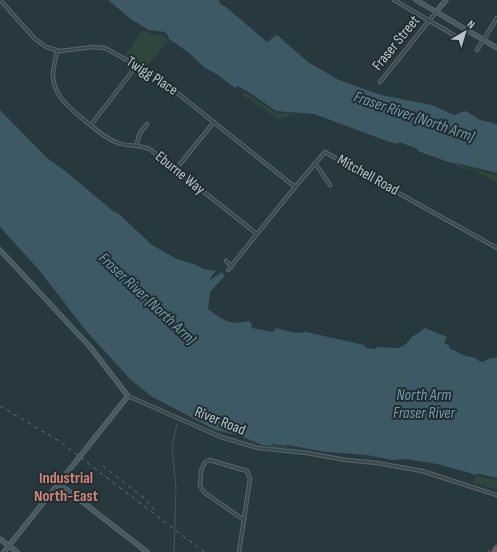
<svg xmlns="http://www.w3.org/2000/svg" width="497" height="552" font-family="'Sofia Sans Condensed',sans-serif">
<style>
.green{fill:#2f463f}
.water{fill:#3c5964}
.pier{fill:#27383e}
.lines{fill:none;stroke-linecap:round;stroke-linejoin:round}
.stream{stroke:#3c5964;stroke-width:1}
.street-casing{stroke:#59666c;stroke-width:4.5}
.secondary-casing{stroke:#59666c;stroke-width:5.5}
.highway-casing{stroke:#465359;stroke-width:7}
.street{stroke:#3b494e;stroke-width:2.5}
.secondary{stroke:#495961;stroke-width:3.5}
.highway{stroke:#746159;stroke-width:5}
.rail{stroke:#5e6e75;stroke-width:1;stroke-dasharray:4 4;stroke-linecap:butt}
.labels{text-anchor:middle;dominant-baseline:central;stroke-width:4;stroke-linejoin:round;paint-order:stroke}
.street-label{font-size:15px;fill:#b7c3c9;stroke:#202e33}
.water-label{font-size:16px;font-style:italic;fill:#7398a5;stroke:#202e33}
.neighbourhood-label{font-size:16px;font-weight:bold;fill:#d08275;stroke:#202e33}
</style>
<rect width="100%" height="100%" fill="#27383e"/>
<path class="green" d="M143 30 148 33 164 35 168 41 147 66 125 55Z
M244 92 276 113H294L295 115H289L280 120 248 98 241 95Z
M456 164 495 175 497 177V182C493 181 492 179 488 177 482 174 478 174 472 169 466 170 460 167 453 165Z
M476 476 497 480V489L472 483Z"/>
<path class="water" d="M108 0H219L220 4 226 7 267 42 277 35 308 62 339 80 381 95 432 105 454 115 466 111 480 120 493 123 497 125V173L460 164 448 162 418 151V149L399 142 398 144 387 141 314 114 276 111 253 95 238 86 235 88 218 75 204 67 188 52 169 39 167 34 164 32 149 30 131 19Z
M0 110 47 158 64 170 113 211 119 214 152 245 177 259 196 265 204 269 216 271 210 278V280L222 272 225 276 210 292 208 309C225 321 227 325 249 321L251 323 252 328 273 332 276 328 295 333 306 332 364 345 366 348 375 349 378 347 399 348 406 344 412 337 425 328 447 337 444 343 450 346 449 348 465 356 476 358 479 361 483 362 488 359 497 357V478L480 474 469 475 435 466 262 445 238 435 215 430 151 396 131 380 87 332 39 270 0 227Z"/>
<path class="pier" d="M274 444 285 446 287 445 326 452 366 455 393 460 406 459 437 464 470 473 472 474V477L434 468 333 456 284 447 270 445Z"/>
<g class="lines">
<path class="stream" d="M174 552 176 488 172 446 177 424"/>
<g class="street-casing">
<path id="street" d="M0 0 35 39 46 47 60 51 93 47 105 48 156 76 295 187
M394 0 459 38
M57 50C56 58 54 65 53 72 52 98 73 110 90 125 99 132 108 140 118 143 129 147 141 144 151 150L257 234
M477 50 497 18
M380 82 436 12
M91 125 137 65
M136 146 140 133 147 124
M315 163 330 185
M176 169 214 122
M226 261 232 266
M228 270 295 187 325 152 497 248
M128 396 221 437 258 448 307 453 346 460 377 463 422 471 497 495
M239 552 250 479 247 471 210 460 205 462 201 471 200 486 205 493 244 520"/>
</g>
<g class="secondary-casing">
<path id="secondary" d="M416 0 497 48
M436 12 446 0
M0 250 91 348 128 396 4 552
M58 483 147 552
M0 539 17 552"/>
</g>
<g class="highway-casing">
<path id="highway" d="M494 552 497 548"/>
</g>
<use href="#street" class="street"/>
<use href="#secondary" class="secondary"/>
<use href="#highway" class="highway"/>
<path class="rail" d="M0 406 59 441 204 552
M103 466 145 499 157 513
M488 552 489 550"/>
</g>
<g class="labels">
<g class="street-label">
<text transform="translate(396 43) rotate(-51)">Fraser Street</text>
<text transform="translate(152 76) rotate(33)">Twigg Place</text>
<text transform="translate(180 173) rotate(39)">Eburne Way</text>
<text transform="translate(368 175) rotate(29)">Mitchell Road</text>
<text transform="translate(220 421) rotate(22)">River Road</text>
</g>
<g class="water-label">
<text transform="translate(414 117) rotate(19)">Fraser River (North Arm)</text>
<text transform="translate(147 299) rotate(43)">Fraser River (North Arm)</text>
<text x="424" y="395">North Arm<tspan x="424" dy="18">Fraser River</tspan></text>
</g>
<g class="neighbourhood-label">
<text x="66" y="478">Industrial<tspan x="66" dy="18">North-East</tspan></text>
</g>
</g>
<g transform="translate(465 32) rotate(38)" stroke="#202e33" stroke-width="3" paint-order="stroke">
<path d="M0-3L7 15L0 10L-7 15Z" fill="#b7c3c9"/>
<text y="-6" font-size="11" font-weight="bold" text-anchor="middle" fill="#b7c3c9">N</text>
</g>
</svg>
